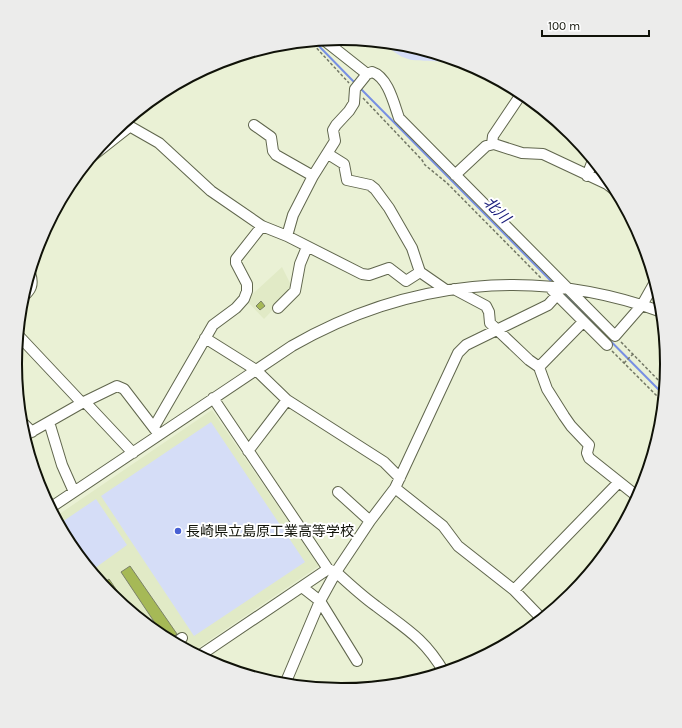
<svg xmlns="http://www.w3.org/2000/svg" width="682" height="728" font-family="Karla,'Noto Sans JP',sans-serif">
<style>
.built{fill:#e1eac6}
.green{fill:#d5ddf7}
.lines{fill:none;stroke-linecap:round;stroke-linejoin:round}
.stream{stroke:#778fe3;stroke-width:2}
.building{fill:#a6b956;stroke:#7b8167}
.minor-casing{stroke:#60664d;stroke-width:12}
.path{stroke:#727765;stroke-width:1.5;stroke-dasharray:3 2;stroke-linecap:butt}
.minor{stroke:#fff;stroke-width:10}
.poi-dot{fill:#4860d4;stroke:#fff;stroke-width:1.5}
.labels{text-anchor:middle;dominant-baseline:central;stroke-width:4;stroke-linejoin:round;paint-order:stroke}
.poi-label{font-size:14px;fill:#101208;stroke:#fff;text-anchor:start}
.water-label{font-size:15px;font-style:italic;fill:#151878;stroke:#fff}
.rim{fill:none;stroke:#101208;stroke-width:2}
</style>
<rect width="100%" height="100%" fill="#eaf1d5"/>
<path class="built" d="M282 267 293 289 264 319 246 300Z
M212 410 319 566 192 652 160 635 110 594 70 545 55 517Z"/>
<path class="green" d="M385 42C414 45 451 55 476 69 466 66 456 63 445 62 420 59 403 66 385 42Z
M211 422 305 562 194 636 101 496Z
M96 499 127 545 91 571 59 524Z"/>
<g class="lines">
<path class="stream" d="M314 41 355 83
M359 87 553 283
M562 292 664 395"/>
</g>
<path class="building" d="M261 301 265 306 260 310 256 306Z
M130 566 177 634 169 640 165 638 121 572Z
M109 579 129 608 128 609 110 594 102 584Z"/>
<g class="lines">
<g class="minor-casing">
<path id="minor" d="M324 40 367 74
M124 123 159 143 211 191 262 226 287 236 362 274 369 275 389 268 406 281 420 272
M254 125 271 137 273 151 276 155 313 176
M492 144 493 136 522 93
M328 154 344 164 347 180 370 185 375 189 389 208 412 248 420 272 446 290
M91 157 129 127
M455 175 486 146 494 144 522 153 543 154 607 184 616 191
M587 176 593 160
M287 236 293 215 313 176 335 141 333 130 336 125 349 111 354 103 355 89 367 74 372 72C388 77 394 104 399 118L615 336 642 305 655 282
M454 289 486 306 489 312 490 323 529 360 539 367 547 389 564 416 571 426 589 445 587 453 589 458 638 497
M552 290 607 345
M22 298C31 290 34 285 30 273
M278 308 295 291 300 264 307 247
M18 335 82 403
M205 338 256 370 287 400 384 462 400 478
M539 367 583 322
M213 398 328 569 336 572C349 584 362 596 376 606 406 629 424 638 444 672
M85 402 133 453
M20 420 32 432
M49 422 62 465 74 492
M154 427 213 325 236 308 244 299 247 291V284L236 263V259L262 226
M24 436 82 403 117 386 124 389 157 432
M248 451 287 400
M395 488 443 526 458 546 514 590 542 619
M338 492 370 521
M50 508 292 346C407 280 536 266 662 312
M302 587 320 601 357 661
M514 590 619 482
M175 643 182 638
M199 656 328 569
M285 684 320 601 336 572 370 521 395 488 458 353 466 345 548 305 557 295"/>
</g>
<path class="path" d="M310 41 349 83
M363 98 422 160 425 165 447 183 541 278
M621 342 665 387
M612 351 663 402
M624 363 633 354"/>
<use href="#minor" class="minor"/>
</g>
<circle class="poi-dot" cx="178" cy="531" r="4"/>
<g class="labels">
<g class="poi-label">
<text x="186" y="531">長崎県立島原工業高等学校</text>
</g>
<g class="water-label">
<text transform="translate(497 210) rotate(45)">北川</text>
</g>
</g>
<path d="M0 0H682V728H0ZM22 364a319 319 0 1 1 638 0a319 319 0 1 1-638 0Z" fill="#ececeb" fill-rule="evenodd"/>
<path class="rim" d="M22 364a319 319 0 1 1 638 0a319 319 0 1 1-638 0Z"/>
<path d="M542 30v6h107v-6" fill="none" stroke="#101208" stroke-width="2"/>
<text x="548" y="30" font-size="12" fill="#101208" stroke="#ffffff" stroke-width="3" paint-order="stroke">100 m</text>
</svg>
